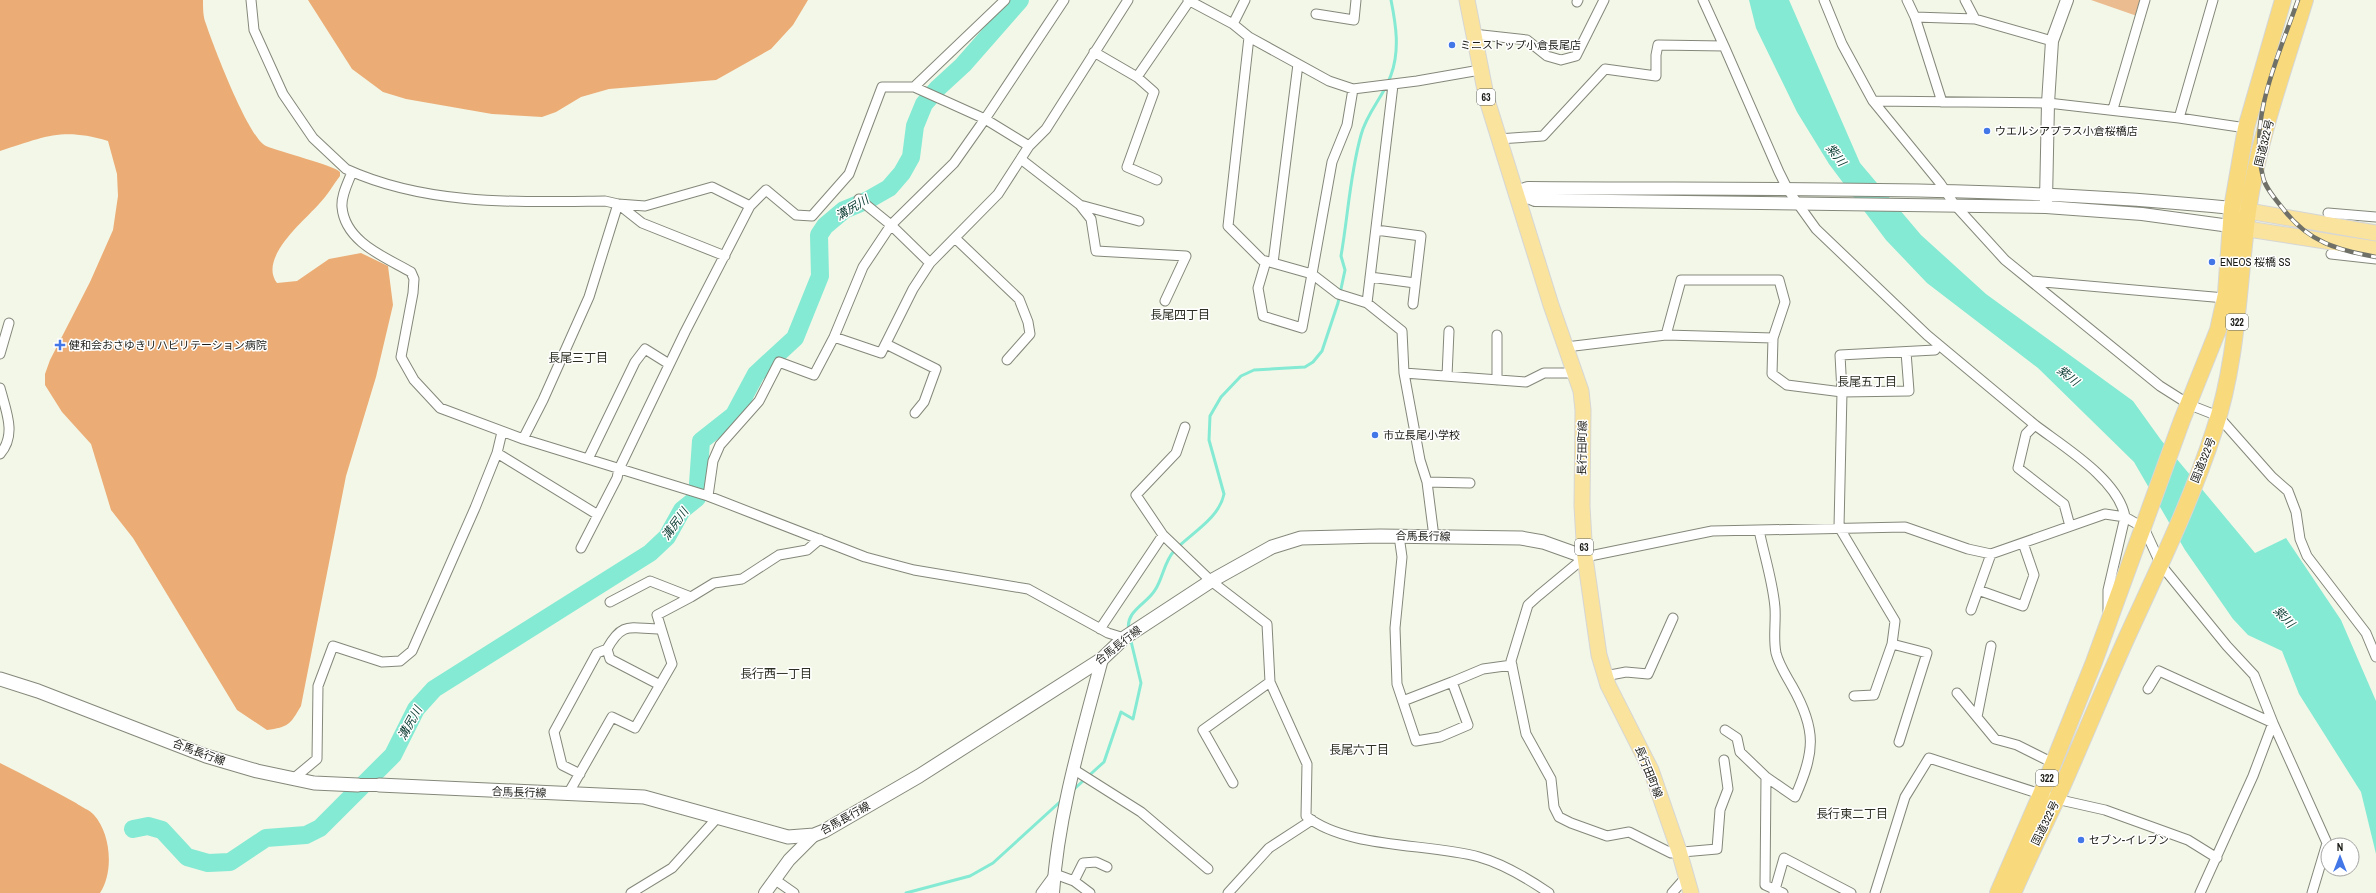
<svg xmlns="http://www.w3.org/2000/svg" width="2376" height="893" font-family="'Archivo Narrow','Noto Sans JP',sans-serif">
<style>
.green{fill:#ecbc91}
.forest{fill:#ebad75}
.water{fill:#84ead3}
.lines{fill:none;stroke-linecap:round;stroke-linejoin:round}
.stream{stroke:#84ead3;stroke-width:3}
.river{stroke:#84ead3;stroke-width:18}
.minor-casing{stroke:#84887a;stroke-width:11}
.tertiary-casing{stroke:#84887a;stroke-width:14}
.secondary-casing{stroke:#84887a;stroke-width:15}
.primary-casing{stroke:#d6d6d5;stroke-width:17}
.trunk-casing{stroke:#d6d6d5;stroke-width:18}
.minor{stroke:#fff;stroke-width:9}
.tertiary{stroke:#fff;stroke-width:12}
.secondary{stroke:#fff;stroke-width:13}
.primary{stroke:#fae39d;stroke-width:15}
.trunk{stroke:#f8da7c;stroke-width:16}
.rail-casing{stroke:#6f7168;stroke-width:4.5}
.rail{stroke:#fff;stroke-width:3;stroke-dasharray:9;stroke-linecap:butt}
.poi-dot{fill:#4377e8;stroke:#fff;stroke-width:1.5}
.labels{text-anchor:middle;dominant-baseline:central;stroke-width:3;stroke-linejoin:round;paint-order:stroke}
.shield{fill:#fff;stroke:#5f605d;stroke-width:1}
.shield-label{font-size:10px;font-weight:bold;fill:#1b1c17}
.poi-label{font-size:11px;fill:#1b1c17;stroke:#fff;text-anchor:start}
.street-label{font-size:11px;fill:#1b1c17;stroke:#fff}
.water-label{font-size:12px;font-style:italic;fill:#0d3d34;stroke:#fff}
.neighbourhood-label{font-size:12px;fill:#2b2e23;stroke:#fff}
</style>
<rect width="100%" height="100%" fill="#f3f7e8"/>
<path class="green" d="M2091 0H2142L2137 16Z"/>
<path class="forest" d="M0 0H203C203 8 203 17 206 24 213 45 249 139 266 146 280 152 333 165 340 172V176C333 185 327 196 319 204 304 221 258 258 277 283L297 281 329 259 361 253 388 266 393 305 376 377 346 476 301 706C290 725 288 727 267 730L237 710 133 538 111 510 91 444 62 412 45 385V374L50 360 90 282 113 230 118 196 117 174 108 141C62 127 44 137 0 151Z
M308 0H808L793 25 771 49 716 80 609 89 581 97 556 112 542 117 492 114 406 99 383 92 352 69Z
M0 763C26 776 51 789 76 803 81 807 90 810 94 815 111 834 114 872 100 893H0Z"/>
<path class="water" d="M1749 0H1789L1860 163 1921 235 1986 294 2133 401 2161 440 2255 553 2286 538 2341 620 2376 701V854L2361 792 2299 694 2282 651 2248 635 2233 619 2185 550 2134 462 2038 368 1927 283 1886 240 1829 164 1797 112 1756 28Z"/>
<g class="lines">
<path class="stream" d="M1129 632C1124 611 1147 604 1155 590 1163 578 1164 562 1174 551 1190 534 1219 519 1224 494L1209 440 1210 416 1221 397 1241 376 1254 370 1305 367 1313 362 1322 351 1338 303 1345 270 1341 256C1348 216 1350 174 1361 135 1367 112 1384 96 1391 75 1400 50 1396 25 1391 0
M1072 791 1104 762 1121 712 1133 719 1141 683 1130 637
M906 893 970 876 993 863 1062 800"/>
<path class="river" d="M133 829 148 826 162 830 187 857 208 863 230 862 266 838 306 835 320 828 393 755 416 709 434 689 650 553 667 537 682 510 697 498 701 441 734 415 756 374 795 338 820 276 819 235 825 226 844 210 868 200 889 188 902 173 911 157 915 126 924 104 938 88 963 65 1020 0"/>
<g class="minor-casing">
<path id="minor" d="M251 0 254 30 283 94 313 138 346 169C427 206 519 202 605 201L618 204 645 206 712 187 750 206
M1188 0 1233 24 1249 37 1329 81 1353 89 1417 81 1480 70
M1703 0 1724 46
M1824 0 1842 44 1873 101 1940 183 1954 204 2005 260 2160 386 2190 405 2218 416 2272 477 2288 491 2296 512 2300 539 2307 556 2366 633 2376 657
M1907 0 1915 17 1942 102
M1965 0 1975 19 2052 41
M2213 0 2179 118 2246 128
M1577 2 1578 0
M1316 14 1354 20 1356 0
M1915 17 1975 19
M1233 24 1245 0
M1473 34 1527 40 1547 56 1561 60 1576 56 1604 0
M1249 37 1228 226 1262 260 1273 263 1298 64
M1094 52 1137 77 1190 0
M1137 77 1154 92 1127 167 1157 180
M1393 85 1367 303 1402 331 1404 373 1420 460 1427 482 1434 537
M914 87 1005 0
M1873 101 2048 103 2179 118
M2113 109 2145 0
M1498 139 1543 136 1605 69 1656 76V55L1658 45 1724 46 1779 172 1788 190 1816 229 1927 335 2035 425 2026 434 2018 468 2064 504 2070 526
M1022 160 1080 205 1139 221
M352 172C348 183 341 195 342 207 345 242 385 257 411 272L414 279 413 293 401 357 414 380 440 408 523 439 708 496 865 557 914 570 1028 589 1108 633 1124 638
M859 199 891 225 930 263
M618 204 642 223 725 256
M1080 205 1091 219 1096 251 1186 256 1165 301
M2328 213 2376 217
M1376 230 1421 236 1413 304
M955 238 1019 299 1028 322 1030 334 1007 360
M2331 254 2376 259
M1266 261 1258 288 1263 316 1302 328 1312 274 1338 294 1367 303
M1273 263 1312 274 1332 162 1347 125 1353 89
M1370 277 1415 283
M2031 281 2225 298
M1497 335V380
M1666 335 1681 280H1779L1785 302 1773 338
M834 337 881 353 913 289 930 263 998 194 1029 146 1046 129 1128 0
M886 344 936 369 924 402 915 413
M1566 347 1666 335 1773 338 1772 374 1787 385 1842 392 1839 527 1895 621 1892 644 1927 653 1899 742
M1906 352 1909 391 1842 392 1840 355 1935 350
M0 354 9 323
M1404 373 1526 382 1544 373H1576
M1447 376 1449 331
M0 388C6 411 17 435 0 454
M2035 425C2064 447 2119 480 2125 517L2108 590V611
M1185 427 1176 453 1136 495 1163 535 1211 581 1267 624 1270 682 1307 764 1306 816C1347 849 1429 843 1479 857 1504 864 1527 878 1549 893
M523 439 543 400 589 297 618 204
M497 453 598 515
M588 459 635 362 645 349 669 364
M1427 482 1470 483
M708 496 713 461 720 445 759 401 779 362 814 375 834 337 863 267 891 225 954 163 985 119 1064 0
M1759 530C1764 555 1773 582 1775 608 1776 624 1773 638 1776 653 1779 665 1786 675 1792 686 1817 730 1815 752 1795 797L1766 777 1765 885 1783 893
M1399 536 1402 557 1395 628 1397 684 1416 741 1440 737 1468 725 1452 682 1403 701
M581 548 617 478 619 469 685 332 750 206 766 190 796 215 812 216 849 174 882 87H914L985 119 1029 146
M1978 590 2023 606 2034 575 2023 543
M610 602 650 581 691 597 714 583 742 579 779 555 807 550 820 539
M1971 610 1991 554
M1100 629 1163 535
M607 649C623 620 631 629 661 629
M1605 676 1626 672 1648 674 1673 618
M1452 682 1483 669 1512 665
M2148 689 2159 671 2273 723 2327 843 2312 893
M1957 693 1995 739 2017 745 2053 763
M1854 696 1874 695 1892 644
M1977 717 1991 646
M1725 730 1737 738 1740 752 1766 777
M1724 760 1728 789 1720 810 1717 849 1671 853 1629 832 1607 836 1571 823 1559 817 1554 807 1551 779 1526 734 1511 661 1528 605 1538 596 1585 557 1712 531 1905 527 1968 549 1991 554 2105 514 2125 517 2144 528 2161 565 2227 646 2254 675 2273 723 2253 776 2200 893
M1073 769 1141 812 1208 869
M580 774 562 765 554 732 597 653 607 649 610 659 660 685
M293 779 317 759 318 686 333 646 382 662 400 661 412 651 475 508 497 453 502 432
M1233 783 1203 730 1270 682
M568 794 612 717 635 728 672 664 657 615 691 597
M774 879 794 893
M1074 881 1083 863 1096 862 1107 867
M631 893 672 868 717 818
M1041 893 1055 874 1074 881 1090 893
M1228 893 1269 848 1312 820
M1672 893 1687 876
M1774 893 1784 858 1851 893
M1875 893 1905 797 1929 758 2056 799 2105 810 2188 840 2217 858"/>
</g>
<g class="tertiary-casing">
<path id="tertiary" d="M1516 192 1528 188C1762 190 1998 184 2232 208
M1516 192 1535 200 2046 207 2142 214 2230 226
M2046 201 2048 103 2052 41 2067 0
M358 785H379
M765 893 789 860 814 835
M1053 893C1058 814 1082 735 1102 659"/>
</g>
<g class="secondary-casing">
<path id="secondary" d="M0 679 38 691 206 756 257 771 314 783 358 785
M379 785 644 797 788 837 814 835 824 831 919 776 1102 659 1124 638 1211 581 1272 547 1301 538 1380 536 1521 538 1543 542 1585 557"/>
</g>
<g class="primary-casing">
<path id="primary" d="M1467 0 1487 100 1551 305 1581 391 1583 410 1582 506 1585 557 1599 655 1608 685 1651 770 1679 851 1691 893
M2237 209 2376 233
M2235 227 2376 249"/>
</g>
<g class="trunk-casing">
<path id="trunk" d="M1998 893 2041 794 2094 662 2182 420 2218 330 2226 294 2232 208 2246 128 2283 0
M2013 893C2027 861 2042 830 2057 798 2081 745 2103 690 2127 637 2158 569 2191 502 2214 431 2238 360 2238 285 2248 211 2258 139 2284 69 2305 0"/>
</g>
<use href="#minor" class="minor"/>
<use href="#tertiary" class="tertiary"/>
<use href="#secondary" class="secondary"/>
<use href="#primary" class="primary"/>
<use href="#trunk" class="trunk"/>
<g class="rail-casing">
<path id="rail" d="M2298 0C2279 55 2248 118 2263 177 2265 188 2277 201 2284 210 2309 242 2337 250 2376 257"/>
</g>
<use href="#rail" class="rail"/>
</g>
<g class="poi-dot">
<circle cx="1452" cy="45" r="4"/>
<circle cx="1987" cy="131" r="4"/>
<circle cx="2212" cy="262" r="4"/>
<path d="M58 339h4v4h4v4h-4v4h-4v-4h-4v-4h4z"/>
<circle cx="1375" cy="435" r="4"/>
<circle cx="2081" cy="840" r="4"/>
</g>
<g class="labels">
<g class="shield">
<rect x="1477" y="89" width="18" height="16" rx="3"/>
<rect x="2226" y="314" width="22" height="16" rx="3"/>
<rect x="1575" y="539" width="18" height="16" rx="3"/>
<rect x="2036" y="770" width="22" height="16" rx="3"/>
</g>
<g class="shield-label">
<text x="1486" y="97">63</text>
<text x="2237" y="322">322</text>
<text x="1584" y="547">63</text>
<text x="2047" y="778">322</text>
</g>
<g class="poi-label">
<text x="1460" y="45">ミニストップ小倉長尾店</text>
<text x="1995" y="131">ウエルシアプラス小倉桜橋店</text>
<text x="2220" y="262">ENEOS 桜橋 SS</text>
<text x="69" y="345">健和会おさゆきリハビリテーション病院</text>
<text x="1383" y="435">市立長尾小学校</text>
<text x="2089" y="840">セブン-イレブン</text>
</g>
<g class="street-label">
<text transform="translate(2264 143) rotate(-76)">国道322号</text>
<text transform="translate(1582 448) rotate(-89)">長行田町線</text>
<text transform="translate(2203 460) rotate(-68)">国道322号</text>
<text transform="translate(1423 536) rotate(1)">合馬長行線</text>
<text transform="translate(1118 645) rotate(-38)">合馬長行線</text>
<text transform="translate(199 752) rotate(20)">合馬長行線</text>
<text transform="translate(1649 772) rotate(68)">長行田町線</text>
<text transform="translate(519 792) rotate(2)">合馬長行線</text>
<text transform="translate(845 818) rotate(-29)">合馬長行線</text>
<text transform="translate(2045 823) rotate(-64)">国道322号</text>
</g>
<g class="water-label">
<text transform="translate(1836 155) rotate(52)">紫川</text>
<text transform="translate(852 208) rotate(-31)">溝尻川</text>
<text transform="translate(2068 376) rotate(39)">紫川</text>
<text transform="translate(675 524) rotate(-54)">溝尻川</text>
<text transform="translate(2284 617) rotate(46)">紫川</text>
<text transform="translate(410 723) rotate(-61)">溝尻川</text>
</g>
<g class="neighbourhood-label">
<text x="1180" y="315">長尾四丁目</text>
<text x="578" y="358">長尾三丁目</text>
<text x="1867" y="382">長尾五丁目</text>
<text x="776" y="674">長行西一丁目</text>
<text x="1359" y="750">長尾六丁目</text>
<text x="1852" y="814">長行東二丁目</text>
</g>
</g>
<g transform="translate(2340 857)"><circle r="19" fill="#ffffff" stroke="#a4a4a2"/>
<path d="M0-3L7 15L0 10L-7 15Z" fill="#4377e8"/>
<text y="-6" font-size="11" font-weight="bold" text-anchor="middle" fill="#1b1c17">N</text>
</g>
</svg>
